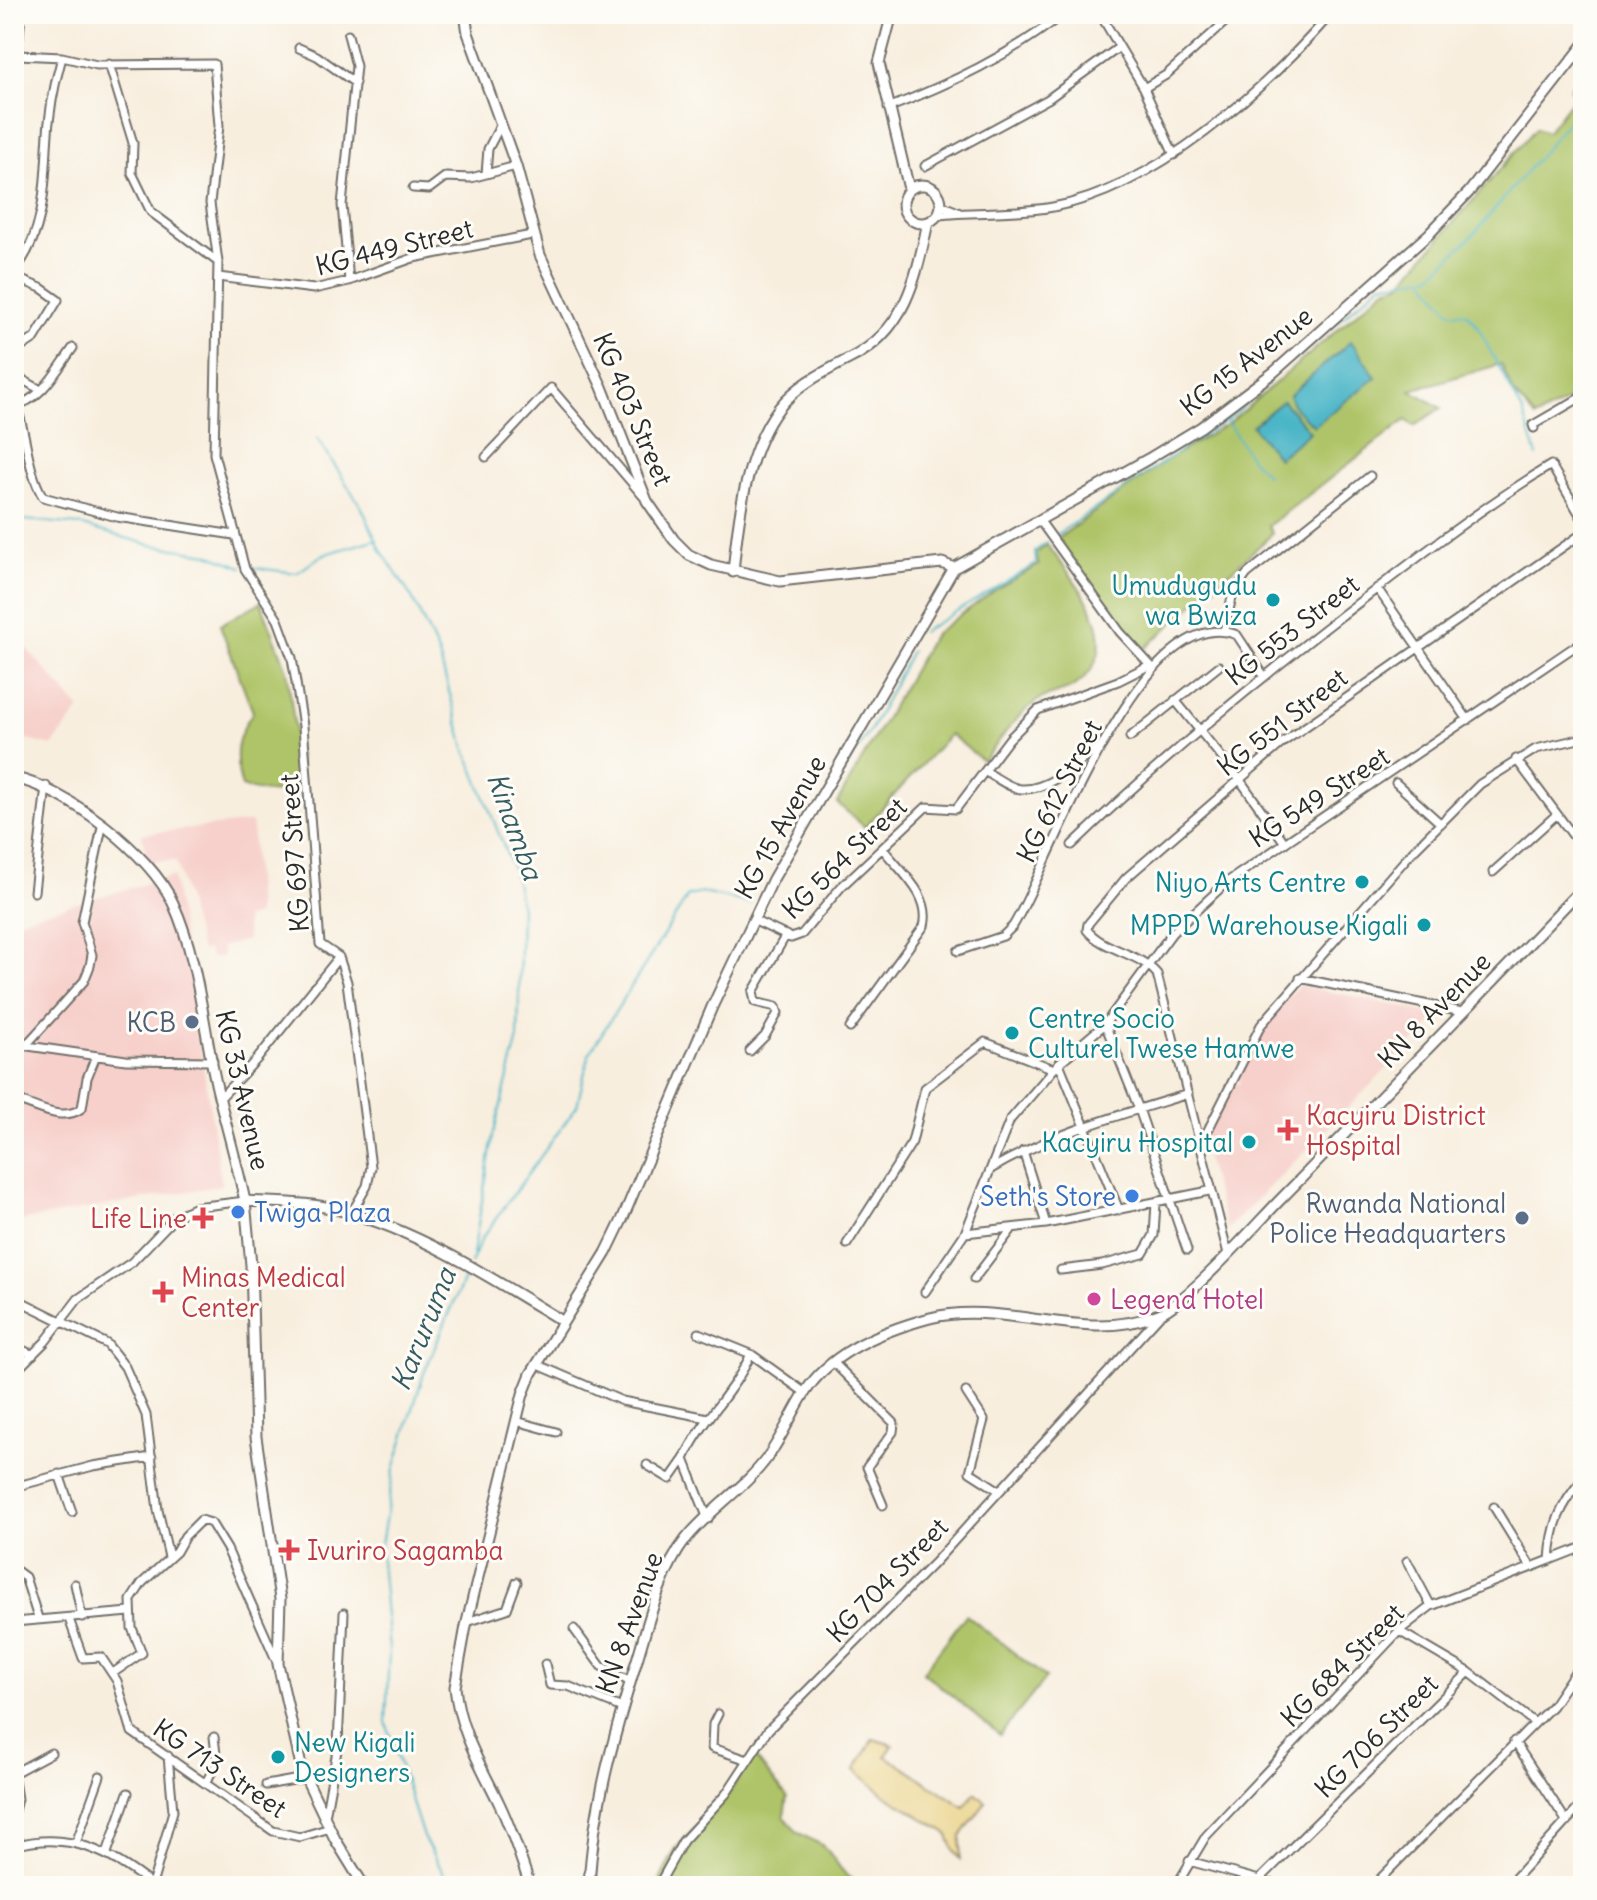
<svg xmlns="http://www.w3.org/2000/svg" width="1597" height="1900" font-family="Delius,sans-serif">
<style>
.built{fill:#f7d0cb}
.green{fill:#afc468;stroke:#6d784a;stroke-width:2}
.sand{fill:#eeda9e;stroke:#8c8264;stroke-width:2}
.water{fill:#4bb6c7;stroke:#3b7079;stroke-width:2}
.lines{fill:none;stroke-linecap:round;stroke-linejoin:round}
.stream{stroke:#4bb6c7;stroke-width:2}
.street-casing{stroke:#736f6a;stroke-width:11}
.secondary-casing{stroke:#736f6a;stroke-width:13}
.street{stroke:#fff;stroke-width:7}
.secondary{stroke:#fff;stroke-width:9}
.culture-dot{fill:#0f9aa8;stroke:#fdfcf7;stroke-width:3}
.service-dot{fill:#5c6f8a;stroke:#fdfcf7;stroke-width:3}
.health-dot{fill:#e0444e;stroke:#fdfcf7;stroke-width:3}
.shop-dot{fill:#3f7fe0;stroke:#fdfcf7;stroke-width:3}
.hotel-dot{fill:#d1479c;stroke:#fdfcf7;stroke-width:3}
.labels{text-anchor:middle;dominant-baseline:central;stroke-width:6;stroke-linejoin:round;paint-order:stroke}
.street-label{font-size:26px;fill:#2b2b2b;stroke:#fdfcf7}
.culture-label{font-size:26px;fill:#0d838f;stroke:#fdfcf7;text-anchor:end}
.service-label{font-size:26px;fill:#4e5e75;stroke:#fdfcf7;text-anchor:end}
.health-label{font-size:26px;fill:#be3a42;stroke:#fdfcf7;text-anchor:start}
.shop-label{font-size:26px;fill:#366cbe;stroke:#fdfcf7;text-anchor:end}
.hotel-label{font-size:26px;fill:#b23c85;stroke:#fdfcf7;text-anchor:start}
.water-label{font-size:28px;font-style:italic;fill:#365c62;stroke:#fdfcf7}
</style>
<rect width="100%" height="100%" fill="#fdfcf7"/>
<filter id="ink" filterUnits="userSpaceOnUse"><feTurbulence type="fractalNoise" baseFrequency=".0125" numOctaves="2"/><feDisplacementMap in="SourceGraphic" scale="16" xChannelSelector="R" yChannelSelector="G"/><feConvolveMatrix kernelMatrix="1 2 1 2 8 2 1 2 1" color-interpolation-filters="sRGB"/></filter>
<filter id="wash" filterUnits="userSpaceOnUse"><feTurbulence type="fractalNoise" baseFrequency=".006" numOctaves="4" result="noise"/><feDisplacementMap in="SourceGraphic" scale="32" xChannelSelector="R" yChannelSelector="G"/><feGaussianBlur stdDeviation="1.8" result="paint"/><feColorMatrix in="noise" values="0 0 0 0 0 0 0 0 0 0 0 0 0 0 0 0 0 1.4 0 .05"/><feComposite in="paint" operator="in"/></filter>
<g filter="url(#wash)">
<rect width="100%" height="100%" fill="#f8eede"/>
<path class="built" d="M14 634 80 709 52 746 14 736Z
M252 822 257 915 245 918 247 940 222 947V957H210L208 950 201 951 176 861H148L142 834Z
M173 876 222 1185 14 1222V921Z
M1299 985 1440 1015 1227 1230 1201 1141 1232 1084H1239L1241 1065 1261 1025Z"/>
<path class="green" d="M1583 69V393L1535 418 1513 392 1501 364 1411 390 1441 408 1414 426 1406 420 1268 526 1272 533 1268 538 1144 649 1057 539 1165 461 1229 423 1386 288 1400 284 1536 128 1547 132 1574 97 1570 88Z
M1047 545C1076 582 1131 643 1077 684 1066 693 1049 693 1037 701 1016 715 999 742 983 761L950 734 865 827 837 803 934 634 1001 586 1039 565 1035 554Z
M261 602 287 670 300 768 299 781C282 798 264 792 242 787 233 757 235 737 253 712L220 625Z
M966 1615 1046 1678 1000 1735 923 1672Z
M753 1755 787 1797 784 1816C795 1833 802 1835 818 1843 836 1852 837 1877 865 1886H657L676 1848 729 1793Z"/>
<path class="sand" d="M873 1739 893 1745 886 1756 964 1807 975 1793 986 1802 961 1836 960 1859 955 1853 947 1833 882 1793 855 1770Z"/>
<path class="water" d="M1351 341 1376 377 1314 426 1295 409 1289 396Z
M1283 401 1310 432 1278 458 1252 426Z"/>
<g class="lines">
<path class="stream" d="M1425 280 1450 312 1466 313 1475 322 1523 412 1537 456
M1310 346 1381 284 1431 276 1475 233 1583 104
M1226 420 1252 460 1267 475
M317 438 362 508 381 550 412 598 438 652 465 748 514 872 521 907 518 1038 493 1136 473 1254
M14 519 79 525 151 545 208 554 242 567
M1056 535 1232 416 1269 382
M248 567 297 573 322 555 374 540
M922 632 1036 564 1035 551 1048 542
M817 812 871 729 911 651
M471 1263 482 1238 577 1106 589 1054 688 896 702 893 750 903
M451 1886 423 1837 386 1722 389 1649 380 1550 394 1469 424 1373 468 1269"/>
</g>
</g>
<g filter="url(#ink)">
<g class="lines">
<g class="street-casing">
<path id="street" d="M1100 14 1144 88 1174 155
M348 35 356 66 342 205 349 281
M299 48 317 56 355 83
M18 55 62 57 97 65 214 64 219 126 210 203 218 262 214 454 245 569 278 620 292 658 303 726 320 944 339 957 347 982 371 1167 367 1186 351 1214
M109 64 133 143 132 173 151 212 218 262
M1144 88 1166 75 1234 14
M14 92 21 14
M888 108C952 83 1009 56 1063 14
M925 166 1048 99 1118 48
M486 174 488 149 500 126
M413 188 429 189 445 177 471 178 516 166
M941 205 958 212
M938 215C976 211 1014 214 1053 207 1156 188 1264 90 1331 14
M14 271C43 237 45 190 47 148 48 119 54 85 62 57
M14 277 41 288 58 300 35 338 14 352
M218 277 314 289 349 281 413 258 532 235
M14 375 41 390
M14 405C40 403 59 367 73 348
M16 405C27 434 27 471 43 497L117 517 234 535
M1534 428 1533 425 1583 396
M486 457 551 388 643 496
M1040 521 1120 632 1153 668
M1377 588 1468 720
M1224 631 1233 593 1247 574 1370 476
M1175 700 1240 780 1285 843
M1130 737 1219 666
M1516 759 1583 849
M986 772C996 777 1009 788 1021 789 1048 791 1076 764 1096 749
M1396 783 1440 823
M1072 845C1157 763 1247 689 1340 617 1409 564 1476 511 1551 465L1583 520
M1493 872 1556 815
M34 892 46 786
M753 920 791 938 802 934 841 887 926 807 956 809 1009 739 1038 710 1118 681 1150 665
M958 951 1003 936 1013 926C1049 869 1141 596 1237 635L1264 676
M1300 978 1462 1012
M1105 1024 1139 1109 1187 1250
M850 1028 924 926C932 896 901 872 883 849
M14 1044 126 1060 213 1061
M27 1044 84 981 90 966 92 955 82 922 102 827
M750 1051 765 1036 778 1013 776 1007 755 1002 753 992 786 935
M1059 1063 1119 1210
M220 1098 258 1058 339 957
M14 1100C35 1104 60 1124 82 1108L87 1078 96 1056
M1201 1144 1261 1025 1412 852 1480 784 1536 749 1583 738
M1023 1151 1046 1224
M991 1169C1053 1133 1120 1115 1188 1094
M965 1233 1046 1224 1209 1191
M847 1244 912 1142 925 1088 985 1042 1054 1069
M1228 1254 1157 974C1139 952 1104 951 1087 930L1088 924 1126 878 1282 743 1583 533
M1061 1270 1102 1265 1143 1254 1154 1235 1156 1203
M974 1279 1012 1229
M925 1292 965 1233 1010 1120 1059 1063 1105 1024 1172 933 1227 882 1583 641
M14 1298 107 1344 125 1367 146 1415 158 1510 169 1557
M699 1333 751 1354 804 1392
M14 1346 33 1355
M833 1362 894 1423 893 1432 867 1467 883 1505
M536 1364 622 1401 708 1418
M14 1373 45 1342 78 1299 132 1262 176 1216 196 1207 245 1201
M966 1392 984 1420 970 1472 998 1490
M516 1421 556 1432
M647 1465 670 1479 684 1459
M59 1474 72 1512
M14 1487 93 1466 152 1457
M1494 1507 1531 1567
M708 1519 684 1459C702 1420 734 1392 751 1354
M1550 1560 1583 1547
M1407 1561 1431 1606
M14 1569 25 1577 38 1618
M75 1584 82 1617
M69 1619 83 1658 101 1657 117 1681 132 1732 273 1831 300 1837 330 1828
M14 1622 130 1612
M467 1622 507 1609 517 1582
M574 1629 601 1666 630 1682
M1399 1631 1469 1672
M545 1664 550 1685 568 1686 622 1708
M113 1673 142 1653 132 1628 131 1600 142 1583 176 1552 185 1536 201 1520 211 1523 227 1549 277 1662
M718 1714 713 1724 712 1748 748 1760
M1514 1741 1567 1822
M14 1773 51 1753
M14 1780 17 1799 14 1811
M206 1782 217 1763 214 1737
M266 1785 305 1778
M325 1817 338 1745 344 1613
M76 1843 100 1776
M14 1846C68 1830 111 1852 153 1886
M107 1853 128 1793
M1189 1861 1281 1886
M152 1885 173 1811 168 1756
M658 1886 683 1841 726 1794 768 1730 934 1563 1162 1313
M1176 1886 1206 1836 1399 1631 1431 1606 1550 1560C1552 1526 1560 1505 1583 1479
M1253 1886 1469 1672 1535 1723
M1373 1886 1552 1706 1583 1660
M1508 1886 1583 1803"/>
</g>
<g class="secondary-casing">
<path id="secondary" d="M465 14 468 33 516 166 540 255 602 387 647 501 674 540 689 555 711 565 780 581 942 563 954 568
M892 14 879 63 909 189
M903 204a19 19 0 1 1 38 0a19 19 0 1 1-38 0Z
M733 572C738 519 746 451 779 408 797 385 824 372 849 359 906 331 916 278 928 222
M14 778C66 788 151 854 173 903 199 960 203 1028 217 1088 226 1126 237 1163 245 1201 277 1203 311 1202 343 1211 421 1232 493 1279 562 1321
M245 1201 251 1265 256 1437 280 1599 278 1664 302 1770 335 1839 364 1886
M530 1886C521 1858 512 1830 499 1803 480 1764 459 1730 455 1687L466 1626 523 1394 531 1374 606 1253 622 1220 712 1007 773 879 954 568 1148 459 1201 427 1274 372 1429 234 1469 192 1583 46
M589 1886C593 1808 614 1735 637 1660 649 1620 660 1573 686 1539 710 1509 744 1489 767 1458 783 1436 792 1412 806 1391 832 1351 885 1330 930 1318 1004 1299 1085 1345 1159 1314 1187 1302 1253 1228 1277 1203 1380 1098 1482 994 1583 887"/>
</g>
<use href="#street" class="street"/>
<use href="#secondary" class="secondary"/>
</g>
</g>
<g class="culture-dot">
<circle cx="1273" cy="600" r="8"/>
<circle cx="1362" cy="882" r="8"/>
<circle cx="1424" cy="925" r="8"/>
<circle cx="1012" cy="1033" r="8"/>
<circle cx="1249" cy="1142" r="8"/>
<circle cx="278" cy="1757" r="8"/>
</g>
<g class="service-dot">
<circle cx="192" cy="1022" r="8"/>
<circle cx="1522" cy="1218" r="8"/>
</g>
<g class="health-dot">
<path d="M1284 1118h8v8h8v8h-8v8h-8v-8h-8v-8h8z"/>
<path d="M199 1206h8v8h8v8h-8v8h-8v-8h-8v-8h8z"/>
<path d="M159 1280h8v8h8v8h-8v8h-8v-8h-8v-8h8z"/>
<path d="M285 1538h8v8h8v8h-8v8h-8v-8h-8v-8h8z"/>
</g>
<g class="shop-dot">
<circle cx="1132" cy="1196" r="8"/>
<circle cx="238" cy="1212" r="8"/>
</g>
<circle class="hotel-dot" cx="1094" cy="1299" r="8"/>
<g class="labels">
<g class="street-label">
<text transform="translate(394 247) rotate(-14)">KG 449 Street</text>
<text transform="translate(1246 361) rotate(-38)">KG 15 Avenue</text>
<text transform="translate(633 409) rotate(67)">KG 403 Street</text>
<text transform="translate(1292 630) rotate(-38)">KG 553 Street</text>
<text transform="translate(1282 722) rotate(-38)">KG 551 Street</text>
<text transform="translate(1059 791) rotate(-63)">KG 612 Street</text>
<text transform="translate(1319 797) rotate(-33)">KG 549 Street</text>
<text transform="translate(780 827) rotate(-61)">KG 15 Avenue</text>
<text transform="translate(294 853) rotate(-94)">KG 697 Street</text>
<text transform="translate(844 858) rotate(-44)">KG 564 Street</text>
<text transform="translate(1434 1010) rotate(-46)">KN 8 Avenue</text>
<text transform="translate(243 1090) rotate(77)">KG 33 Avenue</text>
<text transform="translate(887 1580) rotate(-46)">KG 704 Street</text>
<text transform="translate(629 1623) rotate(-70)">KN 8 Avenue</text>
<text transform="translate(1342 1665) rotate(-45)">KG 684 Street</text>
<text transform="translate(1376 1736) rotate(-45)">KG 706 Street</text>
<text transform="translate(220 1768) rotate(34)">KG 713 Street</text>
</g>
<g class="culture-label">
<text x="1257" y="585">Umudugudu<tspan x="1257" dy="30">wa Bwiza</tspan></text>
<text x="1346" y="882">Niyo Arts Centre</text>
<text x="1408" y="925">MPPD Warehouse Kigali</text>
<text x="1028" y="1018" text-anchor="start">Centre Socio<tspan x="1028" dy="30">Culturel Twese Hamwe</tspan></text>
<text x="1233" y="1142">Kacyiru Hospital</text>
<text x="294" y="1742" text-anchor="start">New Kigali<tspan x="294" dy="30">Designers</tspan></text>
</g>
<g class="service-label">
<text x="176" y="1022">KCB</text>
<text x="1506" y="1203">Rwanda National<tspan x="1506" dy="30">Police Headquarters</tspan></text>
</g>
<g class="health-label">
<text x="1306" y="1115">Kacyiru District<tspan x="1306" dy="30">Hospital</tspan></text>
<text x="187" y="1218" text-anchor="end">Life Line</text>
<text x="181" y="1277">Minas Medical<tspan x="181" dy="30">Center</tspan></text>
<text x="307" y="1550">Ivuriro Sagamba</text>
</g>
<g class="shop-label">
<text x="1116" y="1196">Seth's Store</text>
<text x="254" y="1212" text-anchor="start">Twiga Plaza</text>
</g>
<g class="hotel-label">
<text x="1110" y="1299">Legend Hotel</text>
</g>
<g class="water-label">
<text transform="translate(515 826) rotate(70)">Kinamba</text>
<text transform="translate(423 1329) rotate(-68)">Karuruma</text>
</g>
</g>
<rect width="1597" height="1900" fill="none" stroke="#fdfcf7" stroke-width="48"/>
</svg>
